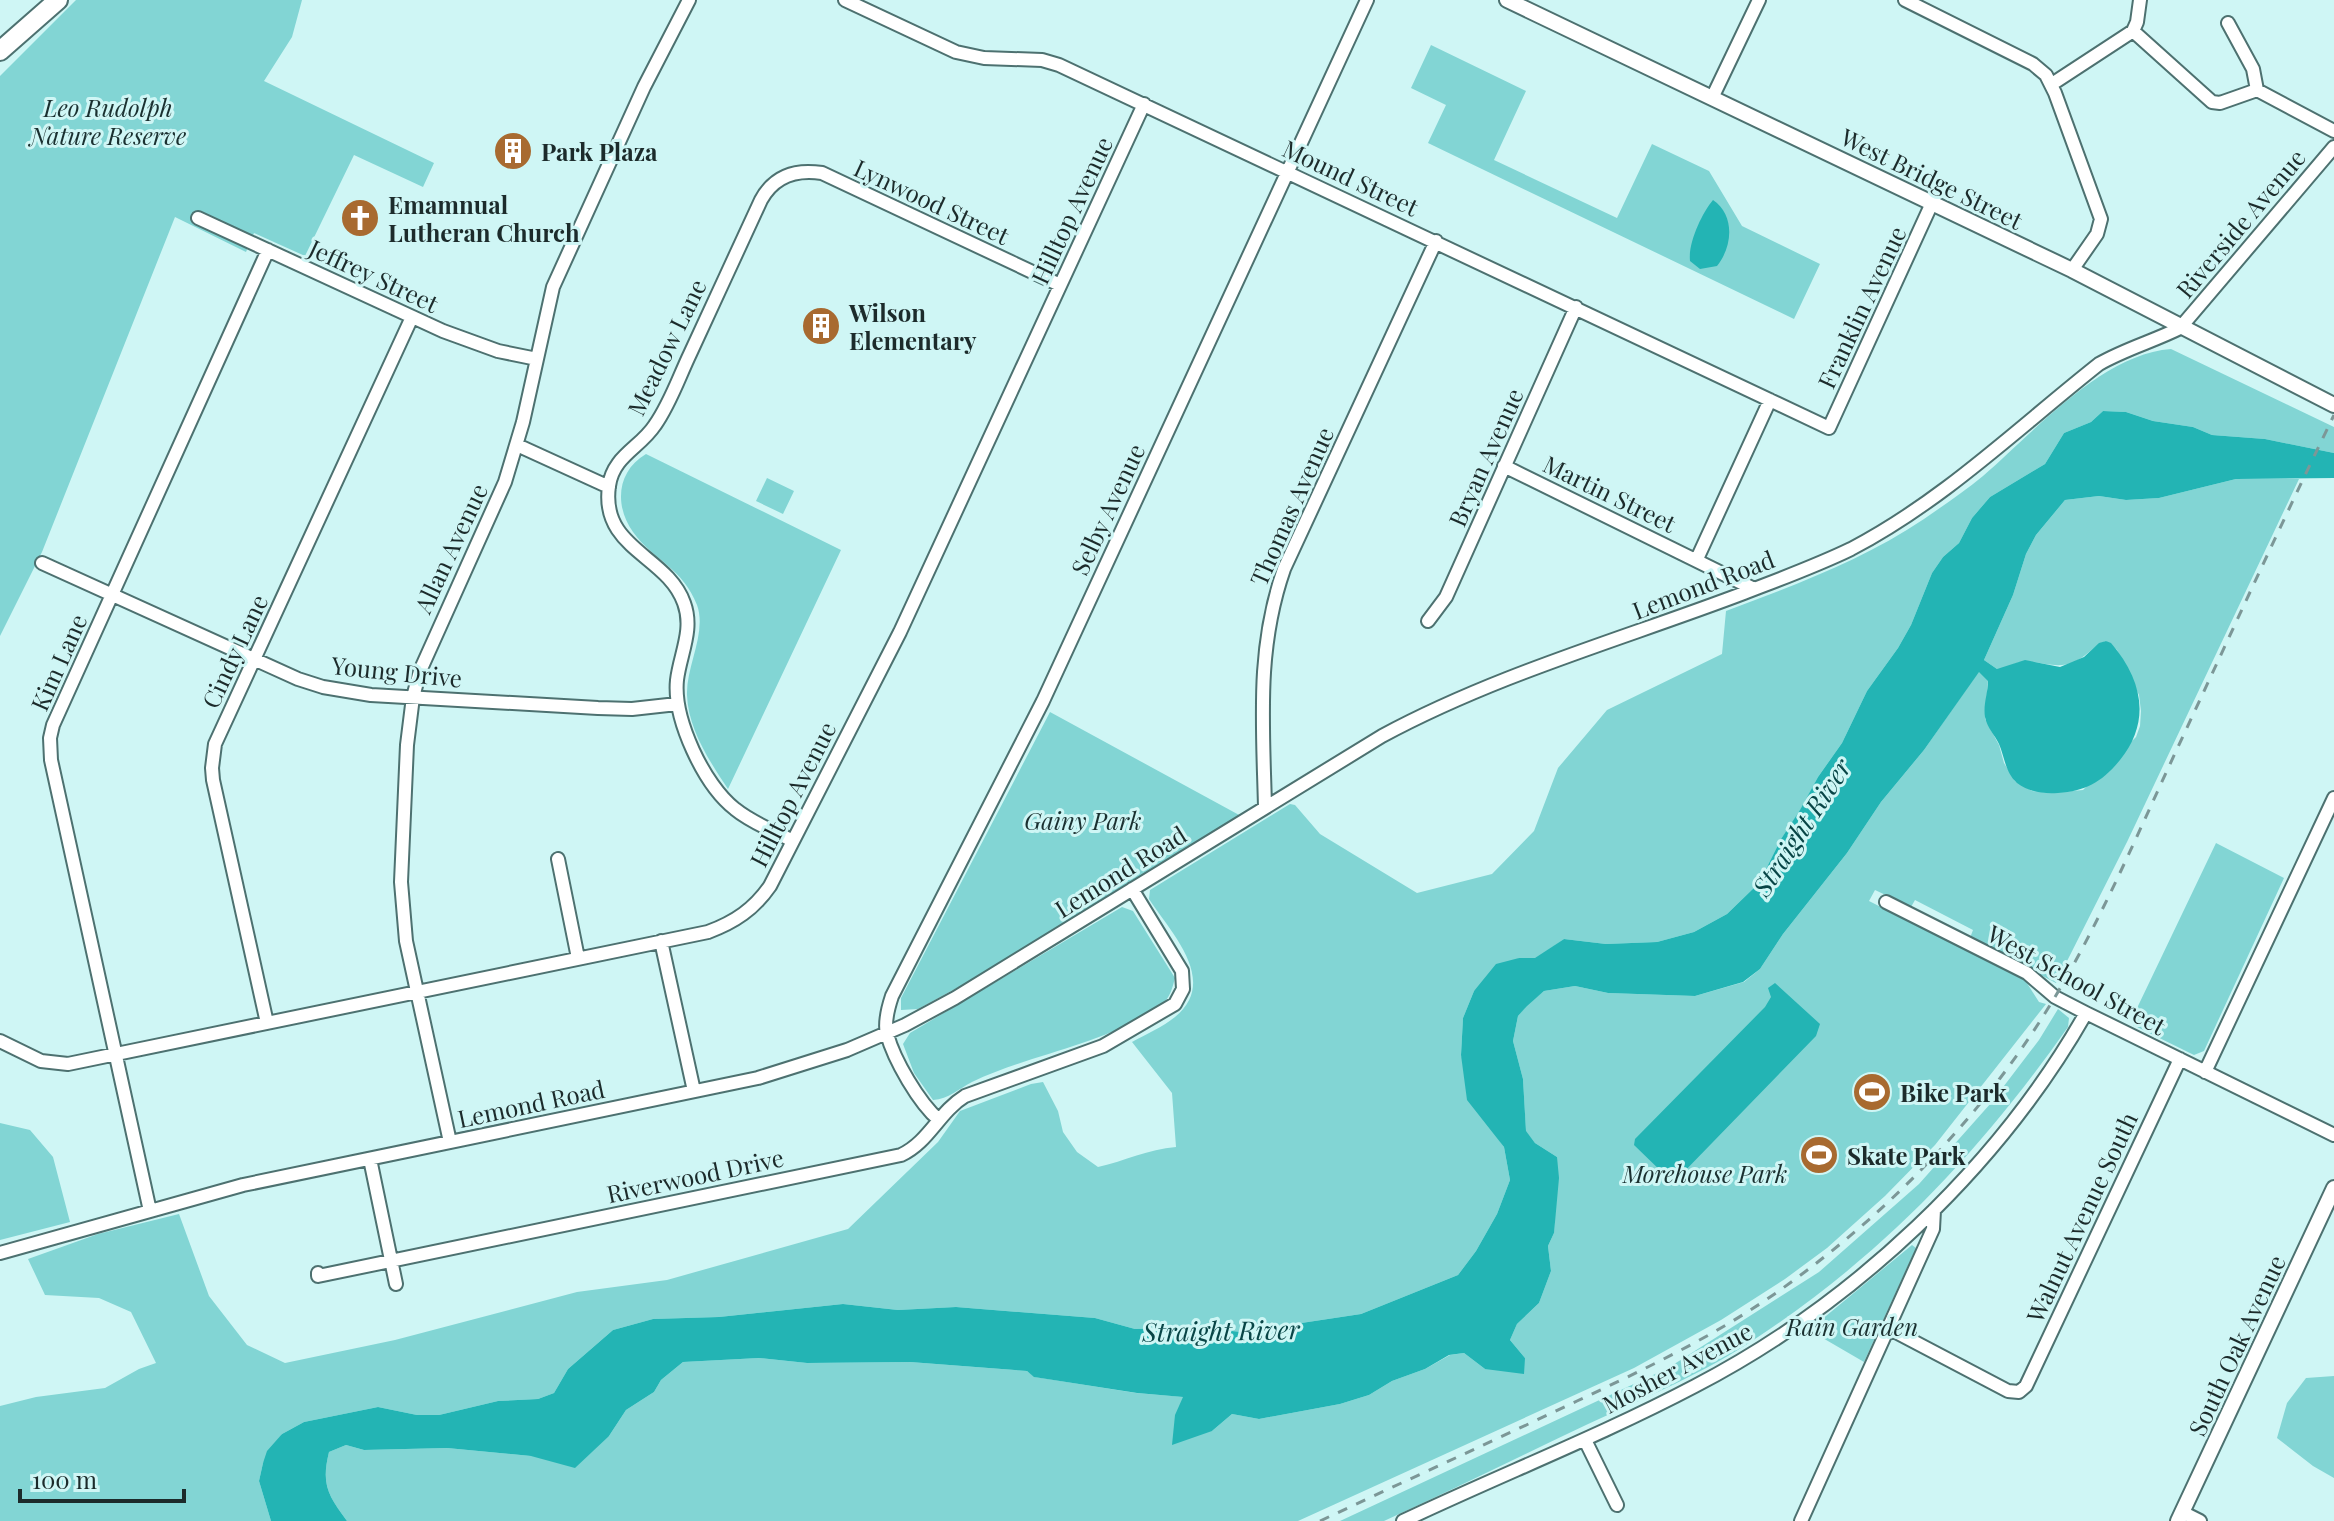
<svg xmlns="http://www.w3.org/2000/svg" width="2334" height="1521" font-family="'Playfair Display',serif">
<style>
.green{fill:#82d5d4}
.water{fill:#23b4b4}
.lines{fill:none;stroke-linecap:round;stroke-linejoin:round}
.minor-casing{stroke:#4d7170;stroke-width:16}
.major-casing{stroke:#4d7170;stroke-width:18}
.highway-casing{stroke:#4d7170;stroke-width:22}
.minor{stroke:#fff;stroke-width:12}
.major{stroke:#fff;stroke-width:14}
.highway{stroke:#fff;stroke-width:18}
.rail{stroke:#7c9797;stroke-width:3;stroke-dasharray:10 10;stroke-linecap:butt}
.labels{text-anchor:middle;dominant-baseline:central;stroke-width:6;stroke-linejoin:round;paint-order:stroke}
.park-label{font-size:24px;font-style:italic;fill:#1a3030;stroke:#cff6f5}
.poi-label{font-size:24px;font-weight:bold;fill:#1c2b2b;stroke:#cff6f5;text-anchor:start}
.street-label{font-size:24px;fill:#1c2b2b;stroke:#cff6f5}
.water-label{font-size:26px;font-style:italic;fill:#084546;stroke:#cff6f5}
</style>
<rect width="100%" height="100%" fill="#cff6f5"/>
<path class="green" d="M76 0H302L292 37 264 81 434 163 423 187 354 155 305 256 254 233 246 252 175 217 42 552 0 636V76Z
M1431 45 1526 91 1494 160 1617 218 1652 144 1709 171 1742 226 1820 264 1794 319 1428 143 1446 105 1411 88Z
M2171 349 2334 427V453L2265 439 2212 435 2193 427 2153 421 2126 412 2103 411 2091 422 2064 433 2045 464 1990 497 1972 518 1959 543 1943 557 1932 573 1911 625 1898 648 1867 691 1842 743 1818 777 1800 811 1781 839 1759 883 1727 914 1694 932 1657 942 1606 944 1564 939 1535 959 1519 958 1474 991 1463 1018 1461 1055 1493 1131 1504 1147 1510 1180 1497 1214 1476 1251 1458 1275 1361 1314 1242 1332 1191 1327 1135 1329 1095 1318 956 1307 898 1310 843 1304 719 1317 653 1319 613 1330 568 1369 554 1393 538 1399 498 1401 439 1415H417L378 1407 304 1422 282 1434 263 1463 259 1481 271 1521H0V1406L36 1397 105 1388 139 1369 156 1363 131 1312 99 1298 45 1295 28 1259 98 1234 179 1214 209 1296 247 1345 285 1363 395 1340 577 1292 667 1280 848 1229 938 1142 960 1111 1031 1084 1043 1082 1058 1111 1063 1132 1077 1152 1098 1167C1125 1161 1148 1149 1176 1147L1172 1093 1132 1042C1146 1034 1163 1027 1175 1017 1219 981 1172 934 1149 899L1150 890 1290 804 1295 805 1320 834 1417 893 1492 874 1534 831 1558 768 1607 710 1722 654 1726 611C1795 585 1863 560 1924 519 1944 505 1965 491 1983 476 2034 432 2102 354 2171 349Z
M646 454 841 550 728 789C710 762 688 729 687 695 686 666 707 633 697 605 683 568 653 560 633 532 614 505 617 471 646 454Z
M767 478 794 491 783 514 756 501Z
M2236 479H2299L2127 842 2056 983 1970 938 1973 930 1915 900 1911 907 1875 890 1869 901 2025 980 2039 1002 2046 1004 1935 1145 1885 1196 1827 1248 1785 1279 1721 1320 1634 1368 1298 1521H347C328 1495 321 1485 329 1452L346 1445 364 1450 447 1448 531 1456 609 1436 626 1410 654 1392 661 1380 683 1362 759 1358 807 1363 910 1362 1027 1371 1035 1377 1136 1393 1184 1397 1212 1431 1232 1414 1259 1419 1340 1404 1369 1395 1392 1381 1425 1369 1450 1355 1464 1353 1485 1369 1525 1358 1510 1340 1517 1324 1539 1303 1551 1271 1548 1246 1554 1233 1557 1157 1535 1143 1526 1132 1523 1079 1513 1041 1518 1016 1527 1005 1544 991 1575 986 1608 993 1695 996 1744 982 1760 969 1783 934 1847 853 1881 802 1924 750 1979 671 1988 680 1985 719 1999 745 2004 763 2015 781 2032 791 2050 793 2083 790 2136 737 2140 726 2141 711 2139 695 2117 650 2106 641C2094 645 2086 657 2074 662 2055 670 2041 660 2022 662 2013 663 2006 669 1997 669L1984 660 2013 595 2026 554 2036 535 2065 500 2099 496 2126 500 2159 498Z
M1050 712 1241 816 990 970 918 1009 901 1010V998Z
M2216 843 2284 878 2204 1051 2194 1055 2133 1025 2138 1006Z
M1122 907 1133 911 1175 978C1172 989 1170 998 1161 1005 1105 1045 1033 1053 972 1082 958 1089 949 1099 933 1100L914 1073 903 1044 910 1033Z
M2058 1009 2069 1018 2068 1027C1980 1152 1886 1252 1758 1337 1705 1373 1644 1398 1586 1425 1519 1457 1452 1490 1384 1521H1340L1668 1368 1819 1272 1919 1184 1991 1103 2039 1040Z
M0 1123 30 1130 53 1157 70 1222 0 1240Z
M1912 1245 1916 1248 1864 1362 1809 1330Z
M2334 1376V1478L2313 1466 2277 1438 2287 1403 2306 1378Z"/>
<path class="water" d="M1713 200C1735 215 1733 246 1717 266L1700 269 1690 261C1688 243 1702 213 1713 200Z
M2103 411 2126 412 2153 421 2193 427 2212 435 2265 439 2334 453V478L2236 479 2159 498 2126 500 2099 496 2065 500 2036 535 2026 554 2013 595 1984 660 1997 669 2025 660 2060 667 2084 657 2099 643 2106 641 2111 643C2143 680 2151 722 2120 760 2102 782 2086 791 2058 793 2043 794 2029 792 2017 783 2005 772 2005 758 1999 744 1995 735 1987 728 1985 717 1983 704 1988 693 1988 681L1979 672 1924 750 1881 802 1847 853 1783 934 1760 969 1743 982 1695 996 1608 993 1575 986 1544 991 1527 1006 1518 1016 1513 1041 1523 1079 1526 1131 1535 1143 1557 1157 1559 1178 1554 1233 1548 1246 1551 1271 1539 1303 1517 1324 1510 1340 1525 1358 1524 1374 1485 1369 1464 1353 1449 1355 1425 1369 1392 1381 1369 1395 1340 1404 1259 1419 1232 1414 1212 1431 1172 1445 1175 1415 1183 1397 1137 1393 1034 1377 1027 1371 910 1362 807 1363 759 1358 683 1362 661 1380 654 1392 626 1410 609 1436 575 1468 531 1456 447 1448 364 1450 346 1445 329 1452C321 1485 328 1495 347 1521H271L259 1481 263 1463 267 1451 282 1434 304 1422 378 1407 417 1415H439L498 1401 538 1399 554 1393 568 1369 613 1330 653 1319 719 1317 843 1304 898 1310 956 1307 1095 1318 1135 1329 1191 1327 1242 1332 1361 1314 1458 1275 1476 1251 1497 1214 1510 1180 1504 1147 1467 1100 1461 1055 1463 1018 1474 991 1496 964 1519 958H1535L1564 939 1606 944 1657 942 1694 932 1727 914 1759 883 1781 839 1800 810 1818 777 1842 743 1867 691 1898 648 1911 625 1932 573 1943 557 1959 543 1972 518 1990 497 2045 464 2064 433 2091 422Z
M1775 983 1820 1024 1816 1036 1678 1178 1666 1176 1634 1145 1635 1139 1765 1007 1771 997 1768 988Z"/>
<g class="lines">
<g class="minor-casing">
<path id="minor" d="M845 0 956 52 984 58 1042 60 1059 65 1829 428 1932 203
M1905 0 2033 64 2046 75 2055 93 2101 219 2097 234 2072 270
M2228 23 2253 69 2257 90
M2133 31 2212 102 2220 103 2257 90 2334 131
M2052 84 2133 31 2137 22 2140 0
M1713 96 1759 0
M198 218 443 331 498 351 537 359
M517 445 609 487
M1504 466 1754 589
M1697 559 1770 400
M42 563 298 679 323 687 371 695 598 708 632 709 677 704
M1428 621 1446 597 1576 307
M1265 807C1263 724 1256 649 1284 569L1436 241
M793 841C774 831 752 823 735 809 704 785 673 719 677 680 680 654 694 630 684 603 667 555 600 549 609 486 613 456 640 448 655 425 670 404 679 377 690 354 714 303 737 251 761 200 774 176 796 169 822 173L1060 285
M558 859 578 958
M1886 902 2027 973 2055 997 2086 1013 2334 1135
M661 941 694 1091
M267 1023 213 780 212 768 215 744 412 317
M0 1041 41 1061 68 1064 708 932C735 922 754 909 770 886L900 632 1144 104
M2205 1072 2334 798
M939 1120C919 1103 894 1060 887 1034 884 1022 888 1008 892 996L1043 701 1367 0
M450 1142 406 941 401 882 407 745 413 697 420 671 505 482 523 422 553 287 644 87 689 0
M370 1159 396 1284
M150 1211 51 760 50 738 53 725 268 250
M0 1253 243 1185 758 1078 847 1050 905 1025 955 998 1382 736C1497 674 1623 639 1744 593 1780 579 1816 566 1851 549 1943 501 2018 428 2099 364 2125 349 2154 341 2180 328L2334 147
M318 1273V1276L901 1155C929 1142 939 1112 965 1096L1103 1046 1175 1004 1183 989 1182 971 1132 889
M1890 1329 2008 1391 2019 1392 2026 1386 2180 1059
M1585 1440 1617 1505
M2182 1512 2200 1521
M1403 1521C1500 1475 1600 1436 1695 1386 1853 1304 1998 1168 2086 1013
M1801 1521 1933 1229 1934 1210"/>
</g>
<g class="major-casing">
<path id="major" d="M1507 0 2072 270 2334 405
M2178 1521 2334 1188"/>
</g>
<g class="highway-casing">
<path id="highway" d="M0 51 58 0"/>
</g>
<use href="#minor" class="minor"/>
<use href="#major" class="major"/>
<use href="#highway" class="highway"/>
<path class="rail" d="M1320 1521C1405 1481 1491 1442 1577 1401 1647 1368 1719 1334 1783 1288 1892 1210 1986 1112 2055 997 2102 918 2138 833 2177 749 2229 638 2280 526 2334 415"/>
</g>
<defs>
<g id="building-disc" transform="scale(2)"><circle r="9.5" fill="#a86a30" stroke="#cff6f5"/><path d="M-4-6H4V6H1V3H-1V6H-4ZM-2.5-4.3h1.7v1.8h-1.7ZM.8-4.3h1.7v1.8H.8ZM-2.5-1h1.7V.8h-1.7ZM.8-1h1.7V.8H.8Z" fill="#fff"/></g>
<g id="church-disc" transform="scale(2)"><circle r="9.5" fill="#a86a30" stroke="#cff6f5"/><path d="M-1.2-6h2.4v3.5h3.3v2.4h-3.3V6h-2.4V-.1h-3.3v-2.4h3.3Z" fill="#fff"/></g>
<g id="stadium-disc" transform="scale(2)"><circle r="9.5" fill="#a86a30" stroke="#cff6f5"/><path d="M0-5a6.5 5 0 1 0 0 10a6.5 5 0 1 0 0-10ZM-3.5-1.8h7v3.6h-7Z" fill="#fff"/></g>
</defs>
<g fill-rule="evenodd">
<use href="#building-disc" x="513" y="151"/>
<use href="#church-disc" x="360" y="218"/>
<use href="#building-disc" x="821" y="326"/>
<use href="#stadium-disc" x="1872" y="1092"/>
<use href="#stadium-disc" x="1819" y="1155"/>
</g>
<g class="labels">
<g class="park-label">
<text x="108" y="107">Leo Rudolph<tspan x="108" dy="28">Nature Reserve</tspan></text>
<text x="1083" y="820">Gainy Park</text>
<text x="1705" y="1173">Morehouse Park</text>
<text x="1852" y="1326">Rain Garden</text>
</g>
<g class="poi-label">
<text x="541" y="151">Park Plaza</text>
<text x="388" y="204">Emamnual<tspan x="388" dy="28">Lutheran Church</tspan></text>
<text x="849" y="312">Wilson<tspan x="849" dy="28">Elementary</tspan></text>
<text x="1900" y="1092">Bike Park</text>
<text x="1847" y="1155">Skate Park</text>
</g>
<g class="street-label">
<text transform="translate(1351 177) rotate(25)">Mound Street</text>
<text transform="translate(1932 178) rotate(26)">West Bridge Street</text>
<text transform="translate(932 201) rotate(25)">Lynwood Street</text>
<text transform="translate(1071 210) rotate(-65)">Hilltop Avenue</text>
<text transform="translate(2240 223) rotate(-50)">Riverside Avenue</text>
<text transform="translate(374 275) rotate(25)">Jeffrey Street</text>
<text transform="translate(1861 307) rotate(-65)">Franklin Avenue</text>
<text transform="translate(666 347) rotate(-64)">Meadow Lane</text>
<text transform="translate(1485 457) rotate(-66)">Bryan Avenue</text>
<text transform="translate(1610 493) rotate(26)">Martin Street</text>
<text transform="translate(1291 506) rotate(-66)">Thomas Avenue</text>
<text transform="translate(1107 509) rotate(-65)">Selby Avenue</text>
<text transform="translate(450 548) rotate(-65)">Allan Avenue</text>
<text transform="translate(1703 584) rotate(-21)">Lemond Road</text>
<text transform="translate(234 651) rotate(-65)">Cindy Lane</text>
<text transform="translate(58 662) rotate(-66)">Kim Lane</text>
<text transform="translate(397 671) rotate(6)">Young Drive</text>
<text transform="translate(792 794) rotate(-63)">Hilltop Avenue</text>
<text transform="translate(1120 871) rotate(-32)">Lemond Road</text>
<text transform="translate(2077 979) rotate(29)">West School Street</text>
<text transform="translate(531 1103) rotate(-12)">Lemond Road</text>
<text transform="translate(695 1175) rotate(-12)">Riverwood Drive</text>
<text transform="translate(2081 1217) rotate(-65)">Walnut Avenue South</text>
<text transform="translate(2236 1345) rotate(-65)">South Oak Avenue</text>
<text transform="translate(1677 1367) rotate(-28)">Mosher Avenue</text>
</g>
<g class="water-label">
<text transform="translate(1801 827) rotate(-57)">Straight River</text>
<text transform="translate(1221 1330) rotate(-1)">Straight River</text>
</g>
</g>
<path d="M20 1489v12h164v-12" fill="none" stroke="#1c2b2b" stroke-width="4"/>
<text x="32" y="1489" font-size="24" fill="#1c2b2b" stroke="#cff6f5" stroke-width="6" paint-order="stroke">100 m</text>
</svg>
